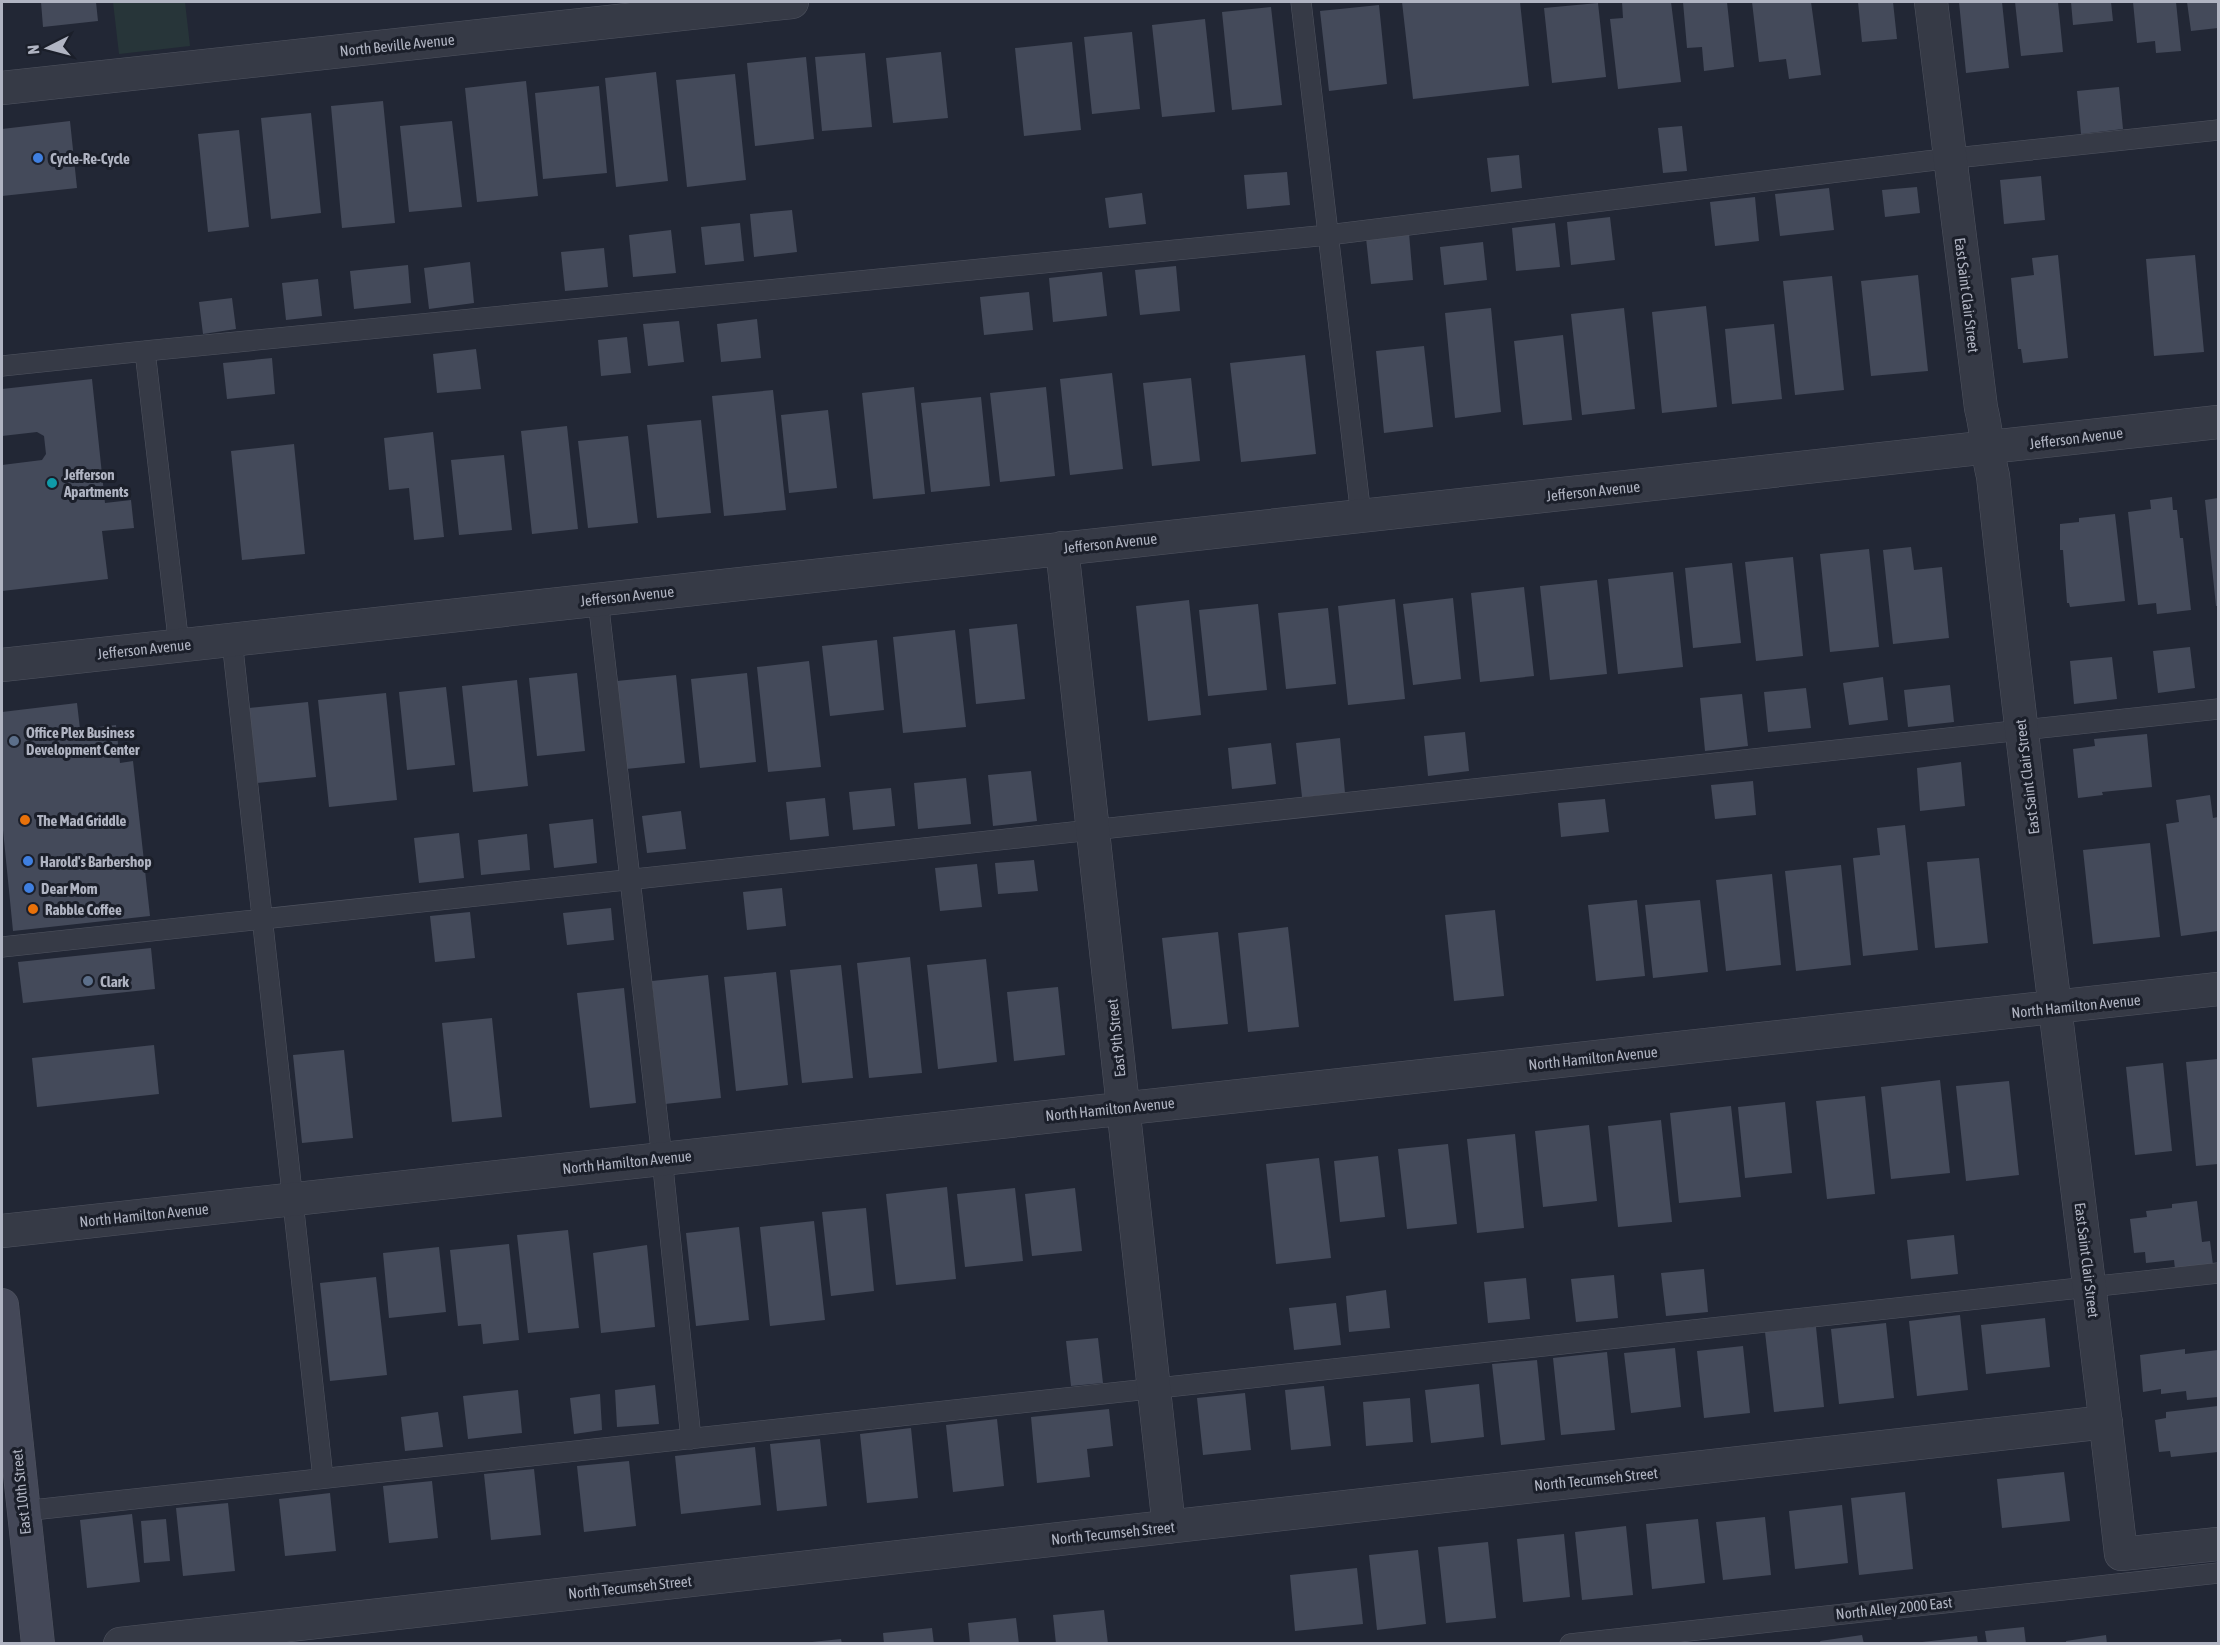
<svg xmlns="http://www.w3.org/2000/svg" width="2220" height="1645" font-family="'Asap Condensed',sans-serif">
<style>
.green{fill:#273539}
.building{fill:#444a5a}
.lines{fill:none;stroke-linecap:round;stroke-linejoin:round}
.service-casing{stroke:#505460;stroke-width:21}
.minor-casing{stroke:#505460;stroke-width:34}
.secondary-casing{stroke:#505460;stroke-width:34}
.service{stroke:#363a46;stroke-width:20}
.minor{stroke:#363a46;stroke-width:33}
.secondary{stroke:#444858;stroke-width:33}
.shop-dot{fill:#3f7fe0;stroke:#1b1f2a;stroke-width:2}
.culture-dot{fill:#0f9aa8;stroke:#1b1f2a;stroke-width:2}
.service-dot{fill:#5c6f8a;stroke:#1b1f2a;stroke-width:2}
.food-dot{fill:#e8710a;stroke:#1b1f2a;stroke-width:2}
.labels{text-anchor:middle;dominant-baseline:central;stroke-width:6;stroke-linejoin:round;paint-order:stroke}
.street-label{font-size:15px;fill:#b0b4c2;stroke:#1b1f2a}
.poi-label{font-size:15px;font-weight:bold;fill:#b0b4c2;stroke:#1b1f2a;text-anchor:start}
</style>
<rect width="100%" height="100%" fill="#222735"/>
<path class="green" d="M113 2H185L190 46 119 54Z"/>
<path class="building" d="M41 2H96L98 21 43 27Z
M1402 2H1520L1529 86 1413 99Z
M1622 2H1671L1681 82 1618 89 1610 19 1623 18Z
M1683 2H1727L1734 67 1704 71 1702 47 1687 48Z
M1752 2H1811L1821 75 1789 79 1786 59 1759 62Z
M1858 2H1893L1897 39 1862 42Z
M1959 2H2002L2009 68 1966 73Z
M2015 2H2058L2063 52 2021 56Z
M2071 2H2111L2113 21 2073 25Z
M2133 2H2176L2181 51 2156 53 2155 41 2137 43Z
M2187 2H2218V28L2191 31Z
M1598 3 1606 77 1552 83 1544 8Z
M1379 5 1387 84 1329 91 1320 11Z
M1271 7 1282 105 1232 110 1222 12Z
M1205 19 1215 112 1162 117 1152 25Z
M1132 32 1140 109 1092 114 1084 37Z
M1072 42 1081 130 1024 136 1015 48Z
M941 52 948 118 893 123 886 58Z
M865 53 872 127 822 131 815 57Z
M806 57 814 139 755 146 747 63Z
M656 72 668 181 616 187 605 78Z
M735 74 746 180 687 187 676 80Z
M526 81 538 196 477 202 465 88Z
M599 86 607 173 543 179 535 93Z
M2119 87 2123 129 2081 134 2077 91Z
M383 101 395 223 342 228 331 106Z
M311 113 321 213 271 219 261 118Z
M70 121 77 188 2 196V129Z
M452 121 462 207 409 212 400 126Z
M1682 126 1687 171 1663 173 1658 128Z
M239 130 249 227 208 232 198 134Z
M1519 155 1522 188 1491 192 1487 158Z
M1287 172 1290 205 1247 209 1244 175Z
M2041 176 2045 220 2004 224 2000 180Z
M1917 187 1920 213 1885 217 1882 190Z
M1829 188 1834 230 1780 236 1775 194Z
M1142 193 1146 224 1109 228 1105 198Z
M1755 197 1759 241 1715 246 1710 202Z
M792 210 797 252 754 257 750 214Z
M1610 217 1615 260 1571 265 1567 222Z
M740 223 744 261 705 265 701 227Z
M1555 223 1560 267 1516 271 1512 228Z
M671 230 676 273 633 277 629 235Z
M1409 233 1413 280 1371 284 1366 238Z
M1483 242 1487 280 1444 285 1440 247Z
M604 248 608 287 565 291 561 252Z
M2058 255 2068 358 2023 363 2021 349H2018L2011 278 2034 275 2032 258Z
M2195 255 2204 352 2154 356 2146 259Z
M470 262 474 303 429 309 424 268Z
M408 265 411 303 354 309 350 271Z
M1176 266 1180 311 1140 315 1135 270Z
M1102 272 1107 316 1053 322 1049 278Z
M1918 275 1928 371 1871 376 1861 281Z
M1832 276 1844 390 1795 395 1783 281Z
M318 279 322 316 286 320 282 283Z
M1029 292 1033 330 984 335 980 297Z
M232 298 236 329 203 334 199 302Z
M1706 306 1717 407 1662 413 1652 312Z
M1491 308 1501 412 1455 418 1445 313Z
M1624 308 1635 409 1582 415 1571 314Z
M757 319 761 358 721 362 717 324Z
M679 321 684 362 648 366 643 324Z
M1774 324 1782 399 1732 404 1725 329Z
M1563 335 1572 420 1523 425 1514 341Z
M627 337 631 373 601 376 598 340Z
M1424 346 1433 427 1384 433 1376 351Z
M476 349 481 389 437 393 433 354Z
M1305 355 1316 454 1241 462 1230 363Z
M272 358 275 394 227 399 223 363Z
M1112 373 1123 469 1070 475 1060 379Z
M1191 378 1200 461 1152 466 1143 383Z
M92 379 105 503 131 500 134 528 102 531 108 579 2 591V465L42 460 46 454 44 436 37 432 2 436V389Z
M914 387 925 494 873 499 862 393Z
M1046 387 1055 476 1000 482 990 393Z
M773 390 786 510 724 516 712 396Z
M981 397 990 486 931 492 921 403Z
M828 410 837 488 789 493 781 415Z
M701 420 711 513 657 518 647 425Z
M567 426 578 529 532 534 521 431Z
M433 432 444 537 414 540 409 488 389 490 384 438Z
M628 436 638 523 588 528 578 441Z
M294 444 305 554 242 560 231 451Z
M504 455 512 530 459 535 451 460Z
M2172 497 2173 510H2177L2180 538H2183L2191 610 2157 614 2156 603 2138 605 2128 512 2151 509 2150 500Z
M2218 498V606H2216L2205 500Z
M2115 514 2125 601 2070 607 2069 603H2067L2063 550H2060V524L2079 522V518Z
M1911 547 1914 570 1942 567 1949 638 1893 644 1883 550Z
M1869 549 1879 647 1830 652 1820 554Z
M1793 557 1803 656 1756 661 1745 562Z
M1732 563 1741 643 1693 648 1685 568Z
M1673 572 1683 667 1618 674 1608 579Z
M1597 580 1607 674 1550 680 1540 586Z
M1524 587 1534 676 1480 682 1471 593Z
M1453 598 1461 679 1413 685 1403 604Z
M1395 599 1405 699 1348 705 1338 606Z
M1189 600 1201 715 1148 721 1136 606Z
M1258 604 1267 690 1208 696 1199 610Z
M1328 608 1336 684 1286 689 1278 613Z
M1017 624 1025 699 976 704 969 629Z
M955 630 966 727 903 733 893 637Z
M877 640 884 710 830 716 822 646Z
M2190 647 2195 688 2158 693 2153 651Z
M2112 657 2117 699 2074 704 2070 661Z
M809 661 821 767 768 772 757 667Z
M577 673 585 751 537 756 529 678Z
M747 673 756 762 700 768 691 679Z
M676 675 685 763 626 769 617 681Z
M1883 677 1888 720 1849 725 1843 683Z
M517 680 528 786 473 792 462 686Z
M1950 685 1954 722 1908 727 1904 690Z
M446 687 455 765 407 770 399 692Z
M1806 688 1811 728 1768 732 1764 692Z
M386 693 397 800 329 807 318 700Z
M1742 694 1748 746 1705 751 1700 698Z
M308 702 316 777 257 783 249 708Z
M77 703 80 729 116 725 120 763 133 761 150 916 13 931 2 820V712Z
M1465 732 1469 771 1428 776 1424 736Z
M2147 734 2152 787 2102 792 2103 795 2078 798 2073 749 2095 746 2094 739Z
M1340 738 1345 793 1302 797 1296 743Z
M1271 743 1276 784 1232 789 1228 748Z
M1961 762 1965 806 1920 811 1917 768Z
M1031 771 1037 821 993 826 988 775Z
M966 778 971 824 918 829 914 783Z
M1753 781 1756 815 1715 819 1711 785Z
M891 788 895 826 853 830 849 792Z
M2210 795 2213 818 2218 817V931L2181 936 2166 824 2179 822 2176 800Z
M825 798 829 836 790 840 786 802Z
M1605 799 1609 832 1561 837 1558 803Z
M681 811 686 849 647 853 642 816Z
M593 819 597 863 554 868 549 824Z
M1905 825 1918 950 1863 956 1853 858 1880 855 1877 828Z
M459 833 464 878 419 883 414 838Z
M527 834 530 870 481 875 478 840Z
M2150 843 2160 937 2093 944 2083 850Z
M1979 858 1988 943 1935 948 1927 862Z
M1034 860 1038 891 998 894 995 863Z
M977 864 982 907 940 911 935 868Z
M1841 865 1851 965 1796 971 1785 871Z
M1772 874 1781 965 1726 971 1716 880Z
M782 888 786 926 747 930 743 892Z
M1637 900 1645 976 1596 981 1588 905Z
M1700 900 1708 972 1653 978 1645 905Z
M611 908 614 940 567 945 563 913Z
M1495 910 1504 996 1454 1001 1445 915Z
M470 912 475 958 435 962 430 916Z
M1288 927 1299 1027 1248 1032 1238 933Z
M1218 932 1228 1024 1172 1029 1162 938Z
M151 948 155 989 23 1003 18 962Z
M910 957 922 1073 869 1078 857 963Z
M986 959 997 1062 938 1069 927 965Z
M841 965 853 1078 802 1083 790 970Z
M776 972 788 1085 736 1091 724 977Z
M708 975 721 1098 665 1104 652 981Z
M1058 987 1065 1055 1014 1061 1007 992Z
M624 988 636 1103 590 1108 577 993Z
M492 1018 502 1117 452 1122 442 1023Z
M154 1045 159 1094 37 1107 32 1058Z
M344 1050 353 1138 302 1143 293 1055Z
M2218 1059V1164L2196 1166 2186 1062Z
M2163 1063 2172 1151 2135 1155 2126 1067Z
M1940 1080 1950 1173 1891 1179 1881 1087Z
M2009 1081 2019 1175 1966 1181 1956 1086Z
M1865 1096 1875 1194 1827 1199 1816 1101Z
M1785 1102 1792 1173 1745 1178 1738 1107Z
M1731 1106 1741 1197 1679 1203 1670 1113Z
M1661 1120 1672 1222 1618 1227 1608 1126Z
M1589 1125 1597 1201 1543 1207 1535 1131Z
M1515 1134 1524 1228 1477 1233 1467 1139Z
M1448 1144 1457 1224 1407 1229 1398 1149Z
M1378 1156 1385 1217 1340 1222 1334 1161Z
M1319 1158 1331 1258 1276 1264 1266 1164Z
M947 1187 956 1279 896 1285 886 1194Z
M1015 1188 1023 1261 965 1267 957 1194Z
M1075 1188 1082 1251 1032 1256 1025 1194Z
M2197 1201 2202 1242 2210 1241 2213 1265 2175 1269 2174 1260 2146 1263 2145 1252 2134 1253 2130 1219 2147 1217 2146 1211 2172 1208V1204Z
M866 1208 874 1291 831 1296 822 1212Z
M814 1221 825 1320 770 1326 760 1227Z
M739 1227 749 1320 696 1326 686 1233Z
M568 1230 579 1328 528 1333 517 1235Z
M1954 1235 1958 1274 1911 1279 1907 1240Z
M509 1244 519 1340 483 1344 481 1324 458 1326 450 1250Z
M647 1245 655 1327 601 1333 593 1253Z
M439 1247 446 1312 389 1318 383 1253Z
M1704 1269 1708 1312 1666 1316 1661 1273Z
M1614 1275 1618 1318 1576 1322 1571 1279Z
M376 1277 387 1375 330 1381 320 1283Z
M1526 1278 1530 1319 1488 1323 1484 1282Z
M1386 1290 1390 1328 1349 1332 1346 1296Z
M1336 1303 1341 1345 1294 1350 1289 1308Z
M1960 1315 1968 1390 1917 1396 1909 1321Z
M2045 1318 2050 1367 1986 1374 1981 1325Z
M1886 1323 1894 1398 1839 1404 1831 1329Z
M1816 1327 1824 1407 1774 1412 1765 1332Z
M1098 1338 1103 1383 1071 1386 1066 1341Z
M1743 1346 1750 1413 1704 1418 1697 1351Z
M1675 1348 1681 1407 1631 1413 1624 1353Z
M2185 1349V1354L2218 1350V1397L2187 1400 2186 1391 2161 1394V1389L2143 1392 2140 1355Z
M1607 1352 1615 1430 1561 1435 1553 1358Z
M1537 1360 1545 1440 1501 1445 1492 1364Z
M1479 1384 1484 1437 1431 1443 1425 1390Z
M655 1385 659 1424 617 1427 615 1390Z
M1324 1386 1331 1446 1291 1450 1285 1390Z
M518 1390 522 1433 468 1439 463 1396Z
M1245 1393 1251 1450 1203 1455 1197 1398Z
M600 1394 602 1430 574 1434 570 1398Z
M1410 1398 1413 1442 1366 1446 1363 1402Z
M2218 1406V1452L2171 1457 2170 1451 2159 1452 2155 1420 2166 1418V1412Z
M1109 1409 1113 1446 1087 1449 1090 1477 1037 1483 1031 1417Z
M438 1412 443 1447 405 1451 401 1417Z
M997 1419 1004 1486 953 1492 946 1425Z
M911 1428 918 1498 867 1503 860 1434Z
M820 1439 827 1506 777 1511 770 1444Z
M755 1447 761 1505 681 1514 675 1456Z
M629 1461 636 1526 584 1532 577 1466Z
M534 1469 541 1535 491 1540 484 1474Z
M2064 1472 2070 1521 2002 1528 1997 1479Z
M432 1481 438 1538 389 1543 383 1486Z
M1905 1492 1913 1569 1859 1575 1851 1498Z
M330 1493 336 1551 285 1556 279 1499Z
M228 1503 235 1571 183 1576 176 1508Z
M1842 1505 1848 1563 1795 1569 1789 1511Z
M132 1514 140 1582 87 1588 80 1520Z
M1765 1517 1771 1575 1723 1580 1716 1522Z
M166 1519 170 1561 144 1563 141 1521Z
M1698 1519 1705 1583 1652 1589 1646 1524Z
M1626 1526 1633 1595 1582 1600 1575 1532Z
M1564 1534 1570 1597 1523 1602 1517 1539Z
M1488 1542 1496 1618 1446 1623 1438 1547Z
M1418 1550 1426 1624 1377 1630 1369 1555Z
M1357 1568 1363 1624 1295 1631 1290 1575Z
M1104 1610 1108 1644H1056L1053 1615Z
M1016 1618 1019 1644H970L968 1623Z
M2024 1627 2026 1644H1987L1985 1631Z
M932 1628 934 1644H884L883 1633Z
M1862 1635 1864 1644H1821L1820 1641Z
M2106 1635 2107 1644H2066V1641Z
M1977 1636 1978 1644H1922V1642Z
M841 1639 842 1644H812V1642Z"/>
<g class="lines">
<g class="service-casing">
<path id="service" d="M1301 2 1361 516
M145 351 179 646
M2 366 145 351 1328 235 1927 161 2218 130
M598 600 662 1158 691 1439
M232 640 323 1478
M2 947 2218 709
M23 1511 2218 1273
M1570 1644 2218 1573"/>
</g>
<g class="minor-casing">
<path id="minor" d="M1931 2 1981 408C1987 431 1987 454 1993 476 2031 836 2080 1194 2121 1554L2218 1544
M2 88 792 2
M1062 548 1169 1527
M2 665 2218 422
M2 1231 2218 989
M120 1644 2106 1422"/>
</g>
<g class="secondary-casing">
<path id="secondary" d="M2 1305 38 1644"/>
</g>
<use href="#service" class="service"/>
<use href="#minor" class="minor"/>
<use href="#secondary" class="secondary"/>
</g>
<g class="shop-dot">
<circle cx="38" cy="158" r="6"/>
<circle cx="28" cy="861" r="6"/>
<circle cx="29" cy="888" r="6"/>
</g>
<circle class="culture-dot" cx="52" cy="483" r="6"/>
<g class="service-dot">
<circle cx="14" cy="741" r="6"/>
<circle cx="88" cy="981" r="6"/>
</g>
<g class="food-dot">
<circle cx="25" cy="820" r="6"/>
<circle cx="33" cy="909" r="6"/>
</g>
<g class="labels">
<g class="street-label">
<text transform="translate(397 45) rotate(-6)">North Beville Avenue</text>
<text transform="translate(1967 295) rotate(83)">East Saint Clair Street</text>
<text transform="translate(2076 438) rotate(-7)">Jefferson Avenue</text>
<text transform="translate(1593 491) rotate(-6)">Jefferson Avenue</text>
<text transform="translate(1110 543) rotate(-6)">Jefferson Avenue</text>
<text transform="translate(627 596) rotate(-6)">Jefferson Avenue</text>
<text transform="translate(144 649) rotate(-6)">Jefferson Avenue</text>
<text transform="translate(2027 777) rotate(-97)">East Saint Clair Street</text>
<text transform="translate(2076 1006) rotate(-6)">North Hamilton Avenue</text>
<text transform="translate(1116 1038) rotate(-96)">East 9th Street</text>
<text transform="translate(1593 1058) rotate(-6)">North Hamilton Avenue</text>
<text transform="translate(1110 1109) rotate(-6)">North Hamilton Avenue</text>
<text transform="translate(627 1162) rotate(-6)">North Hamilton Avenue</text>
<text transform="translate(144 1215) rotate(-6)">North Hamilton Avenue</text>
<text transform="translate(2087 1260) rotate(83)">East Saint Clair Street</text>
<text transform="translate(1596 1479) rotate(-6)">North Tecumseh Street</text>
<text transform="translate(21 1492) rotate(-96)">East 10th Street</text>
<text transform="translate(1113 1533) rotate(-6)">North Tecumseh Street</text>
<text transform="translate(630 1587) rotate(-6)">North Tecumseh Street</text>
<text transform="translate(1894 1608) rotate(-6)">North Alley 2000 East</text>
</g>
<g class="poi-label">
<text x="50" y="158">Cycle-Re-Cycle</text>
<text x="64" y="474">Jefferson<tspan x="64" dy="17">Apartments</tspan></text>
<text x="26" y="732">Office Plex Business<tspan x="26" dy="17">Development Center</tspan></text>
<text x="37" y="820">The Mad Griddle</text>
<text x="40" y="861">Harold's Barbershop</text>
<text x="41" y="888">Dear Mom</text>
<text x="45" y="909">Rabble Coffee</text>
<text x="100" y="981">Clark</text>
</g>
</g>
<rect width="2220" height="1645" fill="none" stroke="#b0b4c2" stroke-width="6"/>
<g transform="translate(48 48) rotate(264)" stroke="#1b1f2a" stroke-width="4.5" paint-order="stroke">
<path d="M0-4.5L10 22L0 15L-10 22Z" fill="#b0b4c2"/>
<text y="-9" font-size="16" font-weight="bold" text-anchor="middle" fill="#b0b4c2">N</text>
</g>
</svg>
